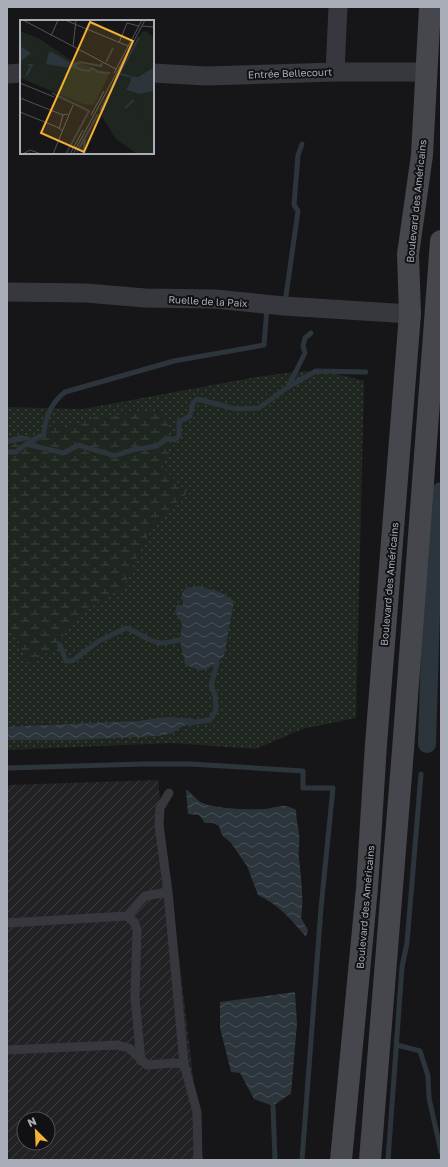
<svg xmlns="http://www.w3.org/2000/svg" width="448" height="1167" font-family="'Golos Text',sans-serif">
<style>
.industrial{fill:url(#industrial-furrows);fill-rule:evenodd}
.grass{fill:url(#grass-dots)}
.wetland{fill:url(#wetland-marsh)}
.water{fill:url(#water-waves)}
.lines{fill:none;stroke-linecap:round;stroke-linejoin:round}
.stream{stroke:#2c353c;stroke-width:5}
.canal{stroke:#2c353c;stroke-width:18}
.service{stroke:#37383d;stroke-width:9}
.minor{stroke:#37383d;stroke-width:19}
.secondary{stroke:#45474d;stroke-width:22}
.labels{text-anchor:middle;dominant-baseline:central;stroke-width:4;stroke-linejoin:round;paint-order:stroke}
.street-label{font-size:10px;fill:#a8adb8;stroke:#111113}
.inset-river{fill:none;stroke:#2c353c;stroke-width:2}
.inset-road{fill:none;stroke:#505258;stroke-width:1}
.view{fill:#f2b134;fill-opacity:0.15;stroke:#f2b134;stroke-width:2}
.inset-edge{fill:none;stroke:#a8adb8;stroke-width:2}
</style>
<defs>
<pattern id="industrial-furrows" width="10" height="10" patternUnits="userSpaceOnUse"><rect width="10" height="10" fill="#222225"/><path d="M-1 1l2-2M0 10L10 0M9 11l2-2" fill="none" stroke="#3f3f43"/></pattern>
<pattern id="grass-dots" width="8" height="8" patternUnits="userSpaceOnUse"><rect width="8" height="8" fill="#1e261f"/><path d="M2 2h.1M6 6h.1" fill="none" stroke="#3c433d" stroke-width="1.8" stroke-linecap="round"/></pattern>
<pattern id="wetland-marsh" width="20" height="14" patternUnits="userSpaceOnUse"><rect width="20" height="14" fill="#1e261f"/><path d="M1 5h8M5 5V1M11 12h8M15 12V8" fill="none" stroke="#3c433d"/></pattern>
<pattern id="water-waves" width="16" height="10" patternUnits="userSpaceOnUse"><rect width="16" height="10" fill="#2c353c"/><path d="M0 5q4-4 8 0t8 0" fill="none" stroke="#485056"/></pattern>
</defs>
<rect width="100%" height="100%" fill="#161618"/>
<path class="industrial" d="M158 780 203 1160H7V785ZM24 1119H48V1143H24Z"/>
<path class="grass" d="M303 371H326L364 381 356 718 302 729 256 749 171 743 7 750V407L83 409 256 377Z"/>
<path class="wetland" d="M156 411 165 415 169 427 164 440 170 453 162 466 187 493 152 525 123 588 87 608 65 629 60 645 27 664 20 645 7 629V444L24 441 54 424 65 428 96 417Z"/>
<path class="water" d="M21 435 31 438 24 441 7 444V439Z
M198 586 220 592 234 601 224 656C209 670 204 675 185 664L180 640 182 623 175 612 177 605H183L182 593 186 588Z
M167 717 194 719 196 723 183 726 172 733 157 736 72 740H7V727L137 721Z
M186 789C190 792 195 798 199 801 210 809 251 810 264 809 277 808 284 802 296 810 296 819 298 826 299 834 300 843 298 851 299 859 301 877 304 901 301 918L308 930 306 937C291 919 279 905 258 895L247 866 231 843 222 835 219 826 213 823H205L199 815 188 814Z
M295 992 297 1024 291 1093 273 1106 254 1099 240 1073 231 1072 220 1028V1002Z"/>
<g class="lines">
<path class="stream" d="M285 303 298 211 294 205 298 155 302 144
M288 387 305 353 303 346 305 338 311 333
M26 444 44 434C45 417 51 403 65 392L174 361 264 345 267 308
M7 452H16L26 444 63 453 79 445C91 450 102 451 114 456L132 450 157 446 168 438 174 440 179 436V422L190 416 193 403 197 399 236 409 259 408 288 387 316 371 366 372
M60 645 66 661H72L99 641 126 628C137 631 148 642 161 643 167 643 174 641 180 640
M189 723 210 720 216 710 215 695 211 686 217 663
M7 768 143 764H191L303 771V788H333L321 908 302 1160
M397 1045 420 1051 428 1076 429 1098 441 1152
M273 1106 275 1160
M388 1160 402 967 407 943 421 774"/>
<path class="canal" d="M427 744 432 579 441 491"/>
<path class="service" d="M169 793 160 808 159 825 168 892 184 1064 197 1112 198 1160
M127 916 134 922 137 930 135 998 141 1061
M7 923 127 916 145 896 168 892
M7 1050 117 1045 129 1048 147 1065 174 1063 184 1064"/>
<path class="minor" d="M335 72 338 7
M153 73 206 76 335 72H426
M7 74 21 73
M7 292 86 293 145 298 215 299 284 306 410 314"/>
<path class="secondary" d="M341 1160 367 888 376 744 410 314 408 254 422 155 430 7
M370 1160 403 750 441 241"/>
</g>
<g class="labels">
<g class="street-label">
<text transform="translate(290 73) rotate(-2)">Entrée Bellecourt</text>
<text transform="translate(416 201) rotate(-84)">Boulevard des Américains</text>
<text transform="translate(208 301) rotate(3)">Ruelle de la Paix</text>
<text transform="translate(389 584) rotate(-85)">Boulevard des Américains</text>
<text transform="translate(365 907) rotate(-85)">Boulevard des Américains</text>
</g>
</g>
<g transform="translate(20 20)">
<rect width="134" height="134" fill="#161618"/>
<path d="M0 11 20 19 49 39 89 54 74 85 63 84 0 58ZM126 11 134 18V47L118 57 109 56 111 60 106 70 114 73 117 78 114 79 122 85 127 110 134 115V134H117L96 119 80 93 122 12Z" fill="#1e261f"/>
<path d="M0 12 23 30 20 41 0 51ZM26 43 45 47 49 44 68 48 67 57 45 66 44 60 28 50ZM134 71V115H132L128 114 125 108 122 85 114 80 117 78 114 73Z" fill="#1e261f"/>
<path d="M0 26 11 33 0 42ZM29 32H32L55 45 48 44 49 48 26 44ZM134 47V71L119 74 106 70 111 60 109 56 118 57Z" fill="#2c353c"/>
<path class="inset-river" d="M86 42 93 28M48 44 62 50 69 51 72 48 78 52 90 53M54 45 60 42 81 46 82 43M99 55 119 17M6 56 12 45H8M97 57 100 54 109 56M32 73 69 91 46 134M105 88 114 80M80 91 98 57M57 132 78 94M63 134 65 119"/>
<path class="inset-road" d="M3 0 96 49M45 0 108 26M122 6 134 7M31 16 38 0M99 23 107 3 119 6M53 27 56 0M94 53 122 0M0 63 34 77M0 78 43 95 48 94M0 92 37 107 43 111M71 95 84 71M39 109 43 95M3 134 10 130 21 134M33 134 53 85M50 134 63 110M53 134 125 0"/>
<path class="view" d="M70 2 113 21 64 132 21 113Z"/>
<rect width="134" height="134" class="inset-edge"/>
</g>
<rect width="448" height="1167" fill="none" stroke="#a8adb8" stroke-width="16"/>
<g transform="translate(36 1131) rotate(336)"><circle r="19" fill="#111113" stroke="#4d4f55"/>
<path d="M0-3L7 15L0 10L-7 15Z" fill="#f2b134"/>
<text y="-6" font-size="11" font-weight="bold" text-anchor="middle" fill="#a8adb8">N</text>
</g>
</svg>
